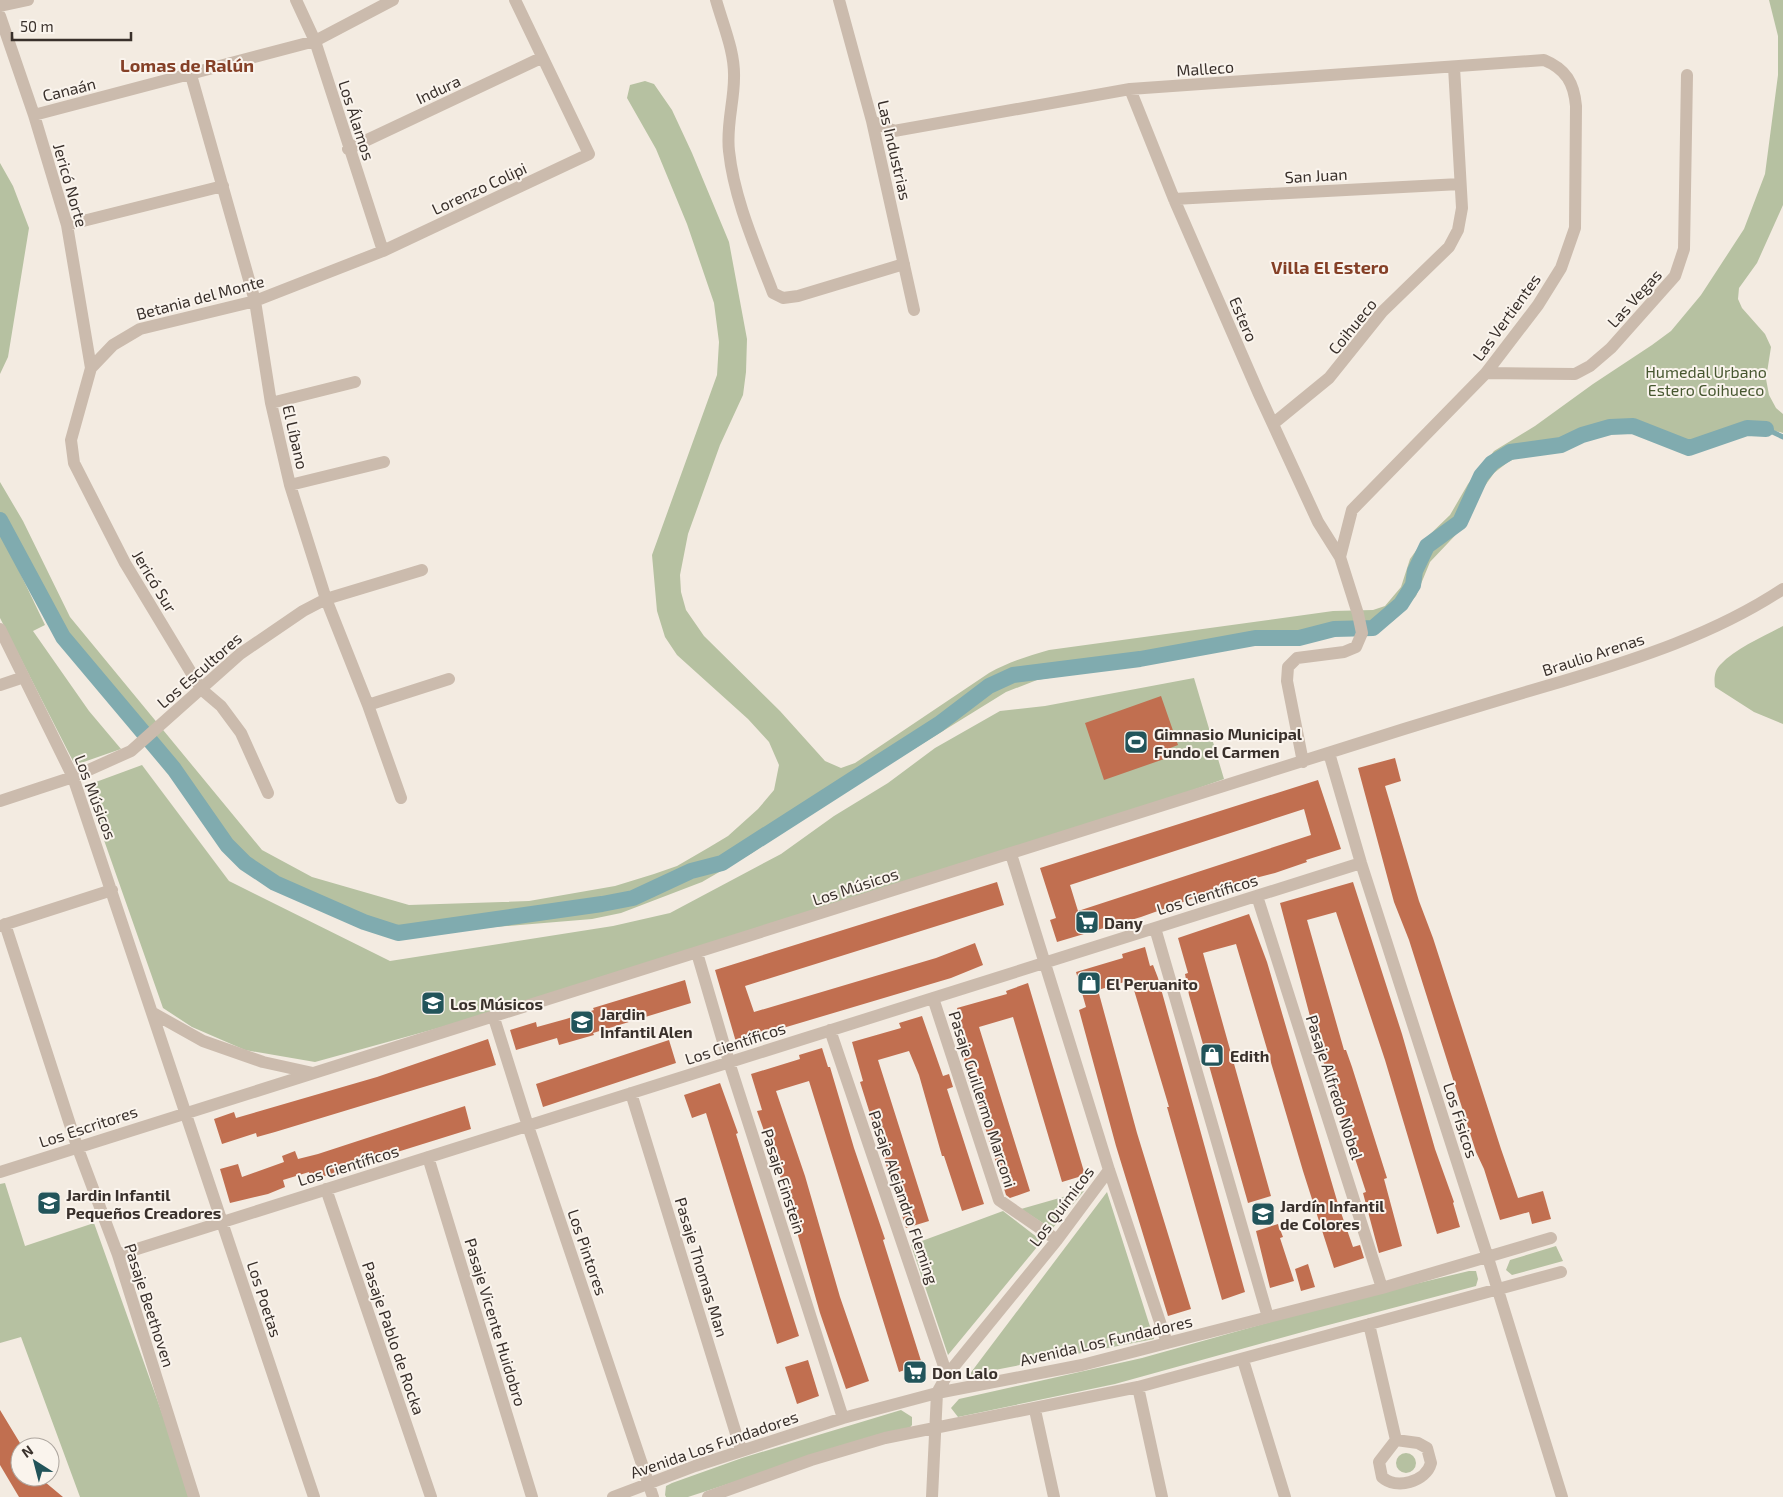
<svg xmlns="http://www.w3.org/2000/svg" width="1783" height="1497" font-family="'Exo 2',sans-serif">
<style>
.green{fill:#b6c1a1}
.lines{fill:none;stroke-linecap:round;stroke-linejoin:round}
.stream{stroke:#80abaf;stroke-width:5}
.canal{stroke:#80abaf;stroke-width:16}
.building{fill:#c16f50;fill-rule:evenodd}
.minor{stroke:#cbbbad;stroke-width:12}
.labels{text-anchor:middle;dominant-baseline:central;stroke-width:4;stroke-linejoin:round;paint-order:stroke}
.street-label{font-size:16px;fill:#39302b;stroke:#faf4ed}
.park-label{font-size:16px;fill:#475730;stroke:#faf4ed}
.poi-label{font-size:16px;font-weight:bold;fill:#39302b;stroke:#faf4ed;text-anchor:start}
.neighbourhood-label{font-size:18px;font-weight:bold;fill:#854027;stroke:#faf4ed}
</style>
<rect width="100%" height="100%" fill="#f3ebe1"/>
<path class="green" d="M1769 0H1783V205L1757 263 1739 288 1738 299 1742 308 1765 334 1771 347 1766 379 1769 395 1776 408 1783 414V433L1769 429 1749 428 1711 440H1688L1645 426 1603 429 1527 453 1508 462 1494 473 1482 490 1466 524 1430 562 1416 596 1393 621 1377 629 1320 634 1037 680 1006 692 804 817 752 853 702 882 621 913 592 919 471 929 420 932 379 926 251 868 135 720 58 628 0 522V482L23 521 70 617 262 850 312 877 409 905 529 901 615 886 654 874 677 866 708 848 728 836 758 809 774 790 779 765 769 742 748 719 677 655 665 637 657 611 652 555 717 375 719 342 714 303 687 224 656 149 627 98 630 85 645 81 654 84 672 110 692 153 729 242 747 339 746 372 743 395 720 445 688 534 680 575 681 592 686 610 704 636 780 711 825 761 841 768 855 763 989 673C1009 662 1028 656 1049 650L1333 611 1373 610 1385 606 1401 587 1410 559 1423 541 1450 515 1468 484 1494 451 1535 426 1593 384 1652 345 1671 331 1701 295 1744 229 1765 174 1778 75V36Z
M0 163 13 186 29 228 8 357 0 374Z
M0 531 45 625 33 631 89 711 121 749 75 765 0 618Z
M1783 626V724L1754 712 1715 687C1714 680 1714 671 1720 665 1736 648 1763 637 1783 626Z
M1194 678 1224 779 1089 827 489 1014 315 1062 245 1050 192 1027 163 1008 85 786 142 765 229 881 390 961 613 926 670 913 781 854 834 816 888 783 935 748 1000 711 1045 706Z
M5 1183 25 1246 94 1223 192 1497H80L21 1337 0 1343V1184Z
M1084 1191 1052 1229 1021 1209Z
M1107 1192 1154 1339 969 1375Z
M1003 1211 1042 1241 948 1355 911 1245Z
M1556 1246 1563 1261 1512 1275 1506 1270 1510 1260Z
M1469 1271H1476L1478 1279 1476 1286 1317 1328 1115 1384 958 1417 951 1408 959 1399 1142 1358 1352 1299Z
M901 1410 912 1417V1425L908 1430 844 1446 688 1497H666L665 1495 666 1486 672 1483 742 1458Z
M1396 1463a10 10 0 1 1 20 0a10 10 0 1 1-20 0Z"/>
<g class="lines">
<path class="stream" d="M1766 429 1783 437"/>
<path class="canal" d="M0 520 63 637 174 769 227 845 245 863 275 883 364 922 398 933 602 904 633 898 691 871 722 863 939 724 989 686 1013 675 1140 659 1255 638H1299L1334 629 1373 628 1401 604 1413 585 1415 571 1427 546 1460 522 1481 476 1492 463 1510 452 1561 445 1582 435 1610 427 1633 426 1689 448 1747 428 1766 429"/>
</g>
<path class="building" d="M1161 696 1178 745 1165 750 1167 758 1104 780 1085 723Z
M1395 758 1401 781 1385 786 1419 901 1433 938 1501 1149 1518 1198 1543 1191 1551 1219 1532 1224 1529 1212 1500 1220 1484 1169 1476 1152 1409 940 1394 902 1358 768Z
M1318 780 1341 849 1306 860 1307 862 1275 873 1236 883 1141 917 1057 942 1050 920 1056 918 1040 868ZM1304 809 1311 835 1078 911 1070 885Z
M997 882 1004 905 745 986 754 1012 936 958 975 943 983 965 951 978 736 1042 715 970Z
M1353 882 1402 1034 1435 1149 1454 1202 1453 1203 1460 1227 1437 1234 1385 1060 1336 912 1307 920 1344 1050H1346L1352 1067 1387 1178 1384 1179 1402 1246 1379 1253 1363 1193 1366 1192 1316 1039 1280 903Z
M1249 914 1267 962 1338 1204 1353 1247 1360 1245 1364 1258 1334 1268 1303 1171 1236 944 1203 953 1271 1196 1248 1203 1189 995 1185 974 1188 973 1178 938Z
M1145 947 1150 966 1153 965 1158 978 1245 1292 1222 1300 1167 1107H1169L1131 980 1098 990 1137 1133 1191 1309 1168 1316 1116 1146 1079 1010 1086 1007 1076 972 1123 958 1122 954Z
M685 980 691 1003 593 1033 594 1035 559 1045 557 1038 516 1050 510 1030 536 1022 537 1027 566 1019 594 1010 593 1008Z
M1028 983 1085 1175 1062 1182 1013 1017 979 1027 1030 1191 1010 1198 1006 1195 971 1082H969L965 1069 967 1068 961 1051 968 1049 957 1008 1007 994 1006 991Z
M922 1016 943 1076 949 1074 953 1087 947 1089 984 1204 962 1211 944 1156H942L919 1075 909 1051 878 1060 929 1221 906 1228 860 1082 863 1081 852 1042 901 1028 899 1023Z
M488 1039 496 1065 275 1132 257 1137 256 1133 222 1144 214 1119 234 1112 236 1118 377 1077Z
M669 1040 676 1063 543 1107 536 1084Z
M822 1048 828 1067H830L854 1148 885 1239 883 1240 922 1364 899 1372 809 1081 776 1091 805 1176 840 1297 869 1381 846 1389 820 1313 786 1193 757 1111 762 1110 751 1074 800 1059 799 1055Z
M720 1083 738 1133 736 1134 754 1192 799 1336 777 1344 706 1113 692 1118 684 1095Z
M465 1106 471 1129 378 1158V1160L347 1171 311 1179 309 1172 283 1180 285 1187 268 1194 230 1203 220 1169 238 1164 242 1177 284 1162 282 1156 295 1151 298 1159 318 1154Z
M1278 1224 1283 1237 1280 1238 1294 1281 1270 1288 1256 1231Z
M1308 1264 1315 1287 1301 1291 1295 1269Z
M808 1360 819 1396 797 1404 785 1367Z
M0 1410 20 1443V1477H39L63 1497H19L0 1465Z"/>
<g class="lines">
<path class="minor" d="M296 0 315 41 383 251
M716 0C723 25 735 52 734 78 734 102 726 126 729 151 734 199 756 248 773 293L783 298 798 296 904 264
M839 0 872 121 914 310
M0 6 28 0
M0 16 34 115 67 225 91 368
M191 75 255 301 271 403 290 485 326 599 368 705 401 798
M1130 89 1174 199 1259 394 1318 522 1340 557 1358 614 1362 633 1356 647 1344 652 1297 658 1288 667 1287 681 1303 762
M34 115 315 41 393 0
M872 121 894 131 1130 89 1544 60C1566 69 1574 83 1576 106L1575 228 1561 268 1538 305 1486 373 1352 510 1340 557
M348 149 541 58
M1174 199 1460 184
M67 225 223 186
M1486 373 1575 374 1590 366 1611 348 1675 276 1684 249 1687 75
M271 403 355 382
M1274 423 1329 378 1382 312 1449 247 1458 230 1462 208 1454 67
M290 485 384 462
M0 629 73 777 314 1497
M0 685 24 677
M368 705 449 679
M1329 753 1361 863 1488 1258 1562 1497
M268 793 241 733 221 706 201 689 125 563 74 463 71 440 91 368 113 345 140 329 255 301 383 251 589 154 515 0
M0 801 73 777 131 751 240 654 303 611 326 599 422 570
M1011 854 1109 1170 1167 1343
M1257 896 1382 1288
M5 924 77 1146 118 1255 194 1497
M0 926 112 890
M1155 928 1268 1317
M697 953 729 1062 843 1418
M933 998 999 1200 1057 1240
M153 1013 203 1041 263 1062 313 1073
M494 1018 528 1126 653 1497
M830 1030 947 1375
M631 1093 741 1450
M428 1157 532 1497
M0 1172 1404 729C1456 713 1508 697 1560 682 1637 659 1715 634 1783 589
M326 1189 431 1497
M118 1255 1361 863
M1369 1324 1396 1440
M1243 1360 1285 1497
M1138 1387 1162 1497
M1035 1410 1054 1497
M1396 1440 1418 1443 1427 1448 1431 1463C1426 1482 1396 1490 1382 1477L1379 1462Z
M613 1497 695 1466 843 1418 937 1393 1082 1365 1167 1343 1382 1288 1551 1238
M708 1497 811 1460 885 1438 1138 1387 1561 1272
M932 1497 937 1393 947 1375 1057 1240 1109 1170"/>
</g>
<defs>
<g id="stadium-square" transform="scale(1.25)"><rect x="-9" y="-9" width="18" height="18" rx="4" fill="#22545a" stroke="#faf4ed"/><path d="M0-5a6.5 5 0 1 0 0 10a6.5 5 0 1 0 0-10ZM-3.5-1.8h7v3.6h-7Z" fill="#fff"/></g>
<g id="supermarket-square" transform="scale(1.25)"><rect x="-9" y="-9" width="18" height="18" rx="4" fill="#22545a" stroke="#faf4ed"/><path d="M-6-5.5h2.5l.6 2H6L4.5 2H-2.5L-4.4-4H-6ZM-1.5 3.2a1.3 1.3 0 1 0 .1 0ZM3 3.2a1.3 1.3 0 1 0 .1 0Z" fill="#fff"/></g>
<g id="shop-square" transform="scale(1.25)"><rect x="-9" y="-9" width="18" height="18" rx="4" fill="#22545a" stroke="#faf4ed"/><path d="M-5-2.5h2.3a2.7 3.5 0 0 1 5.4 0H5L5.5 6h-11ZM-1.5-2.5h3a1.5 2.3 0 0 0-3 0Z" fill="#fff"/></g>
<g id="school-square" transform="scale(1.25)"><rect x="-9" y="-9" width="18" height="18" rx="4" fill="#22545a" stroke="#faf4ed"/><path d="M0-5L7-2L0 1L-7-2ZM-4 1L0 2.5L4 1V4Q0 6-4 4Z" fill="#fff"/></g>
</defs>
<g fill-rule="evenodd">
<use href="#stadium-square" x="1136" y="742"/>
<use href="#supermarket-square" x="1087" y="922"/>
<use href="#shop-square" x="1089" y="983"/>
<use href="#school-square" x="433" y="1003"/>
<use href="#school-square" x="582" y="1022"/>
<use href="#shop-square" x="1212" y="1055"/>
<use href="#school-square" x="49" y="1203"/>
<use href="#school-square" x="1263" y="1214"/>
<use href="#supermarket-square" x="915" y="1372"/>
</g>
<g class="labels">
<g class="street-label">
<text transform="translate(1205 68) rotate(-4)">Malleco</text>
<text transform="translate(69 89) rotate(-14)">Canaán</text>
<text transform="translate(438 89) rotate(-25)">Indura</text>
<text transform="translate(357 120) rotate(72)">Los Álamos</text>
<text transform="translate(895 150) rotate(77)">Las Industrias</text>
<text transform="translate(1316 175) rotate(-3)">San Juan</text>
<text transform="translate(71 185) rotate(74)">Jericó Norte</text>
<text transform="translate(479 188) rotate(-25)">Lorenzo Colipi</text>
<text transform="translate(200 297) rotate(-15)">Betania del Monte</text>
<text transform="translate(1634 298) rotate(-48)">Las Vegas</text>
<text transform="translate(1506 317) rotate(-54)">Las Vertientes</text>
<text transform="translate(1244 319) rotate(67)">Estero</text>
<text transform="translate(1352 326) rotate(-51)">Coihueco</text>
<text transform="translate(296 437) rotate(77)">El Líbano</text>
<text transform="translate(155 581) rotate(59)">Jericó Sur</text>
<text transform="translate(1593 654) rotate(-18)">Braulio Arenas</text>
<text transform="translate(199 670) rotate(-41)">Los Escultores</text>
<text transform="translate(96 797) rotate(69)">Los Músicos</text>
<text transform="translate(855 886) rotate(-18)">Los Músicos</text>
<text transform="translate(1207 894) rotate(-17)">Los Científicos</text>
<text transform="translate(735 1043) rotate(-18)">Los Científicos</text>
<text transform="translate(1335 1087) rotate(72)">Pasaje Alfredo Nobel</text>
<text transform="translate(983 1099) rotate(72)">Pasaje Guillermo Marconi</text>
<text transform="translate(1461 1120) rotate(72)">Los Físicos</text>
<text transform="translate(88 1126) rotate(-18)">Los Escritores</text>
<text transform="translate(348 1165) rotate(-17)">Los Científicos</text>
<text transform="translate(784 1181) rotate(72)">Pasaje Einstein</text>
<text transform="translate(904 1197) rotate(71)">Pasaje Alejandro Fleming</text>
<text transform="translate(1061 1206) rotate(-53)">Los Químicos</text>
<text transform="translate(588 1252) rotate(71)">Los Pintores</text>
<text transform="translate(702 1267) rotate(73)">Pasaje Thomas Man</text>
<text transform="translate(265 1299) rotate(72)">Los Poetas</text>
<text transform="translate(150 1305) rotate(72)">Pasaje Beethoven</text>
<text transform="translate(496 1322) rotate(73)">Pasaje Vicente Huidobro</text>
<text transform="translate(394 1338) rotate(71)">Pasaje Pablo de Rocka</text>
<text transform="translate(1106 1340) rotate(-13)">Avenida Los Fundadores</text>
<text transform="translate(714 1444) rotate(-19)">Avenida Los Fundadores</text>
</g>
<g class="park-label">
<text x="1706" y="371">Humedal Urbano<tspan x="1706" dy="18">Estero Coihueco</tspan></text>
</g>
<g class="poi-label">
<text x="1154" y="733">Gimnasio Municipal<tspan x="1154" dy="18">Fundo el Carmen</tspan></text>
<text x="1104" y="922">Dany</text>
<text x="1106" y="983">El Peruanito</text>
<text x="450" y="1003">Los Músicos</text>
<text x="600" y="1013">Jardin<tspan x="600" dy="18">Infantil Alen</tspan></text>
<text x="1230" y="1055">Edith</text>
<text x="66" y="1194">Jardin Infantil<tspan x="66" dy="18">Pequeños Creadores</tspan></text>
<text x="1280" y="1205">Jardín Infantil<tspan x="1280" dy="18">de Colores</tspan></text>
<text x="932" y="1372">Don Lalo</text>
</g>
<g class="neighbourhood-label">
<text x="187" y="65">Lomas de Ralún</text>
<text x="1330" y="267">Villa El Estero</text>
</g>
</g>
<g transform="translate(35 1462) rotate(324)"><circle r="24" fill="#faf4ed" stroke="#ada69f"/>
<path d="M0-4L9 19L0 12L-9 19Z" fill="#22545a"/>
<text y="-8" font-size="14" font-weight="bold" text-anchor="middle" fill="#39302b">N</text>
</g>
<path d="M12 32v8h119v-8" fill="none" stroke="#39302b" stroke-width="2.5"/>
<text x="20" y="32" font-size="15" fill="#39302b" stroke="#faf4ed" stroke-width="4" paint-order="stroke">50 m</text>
</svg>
